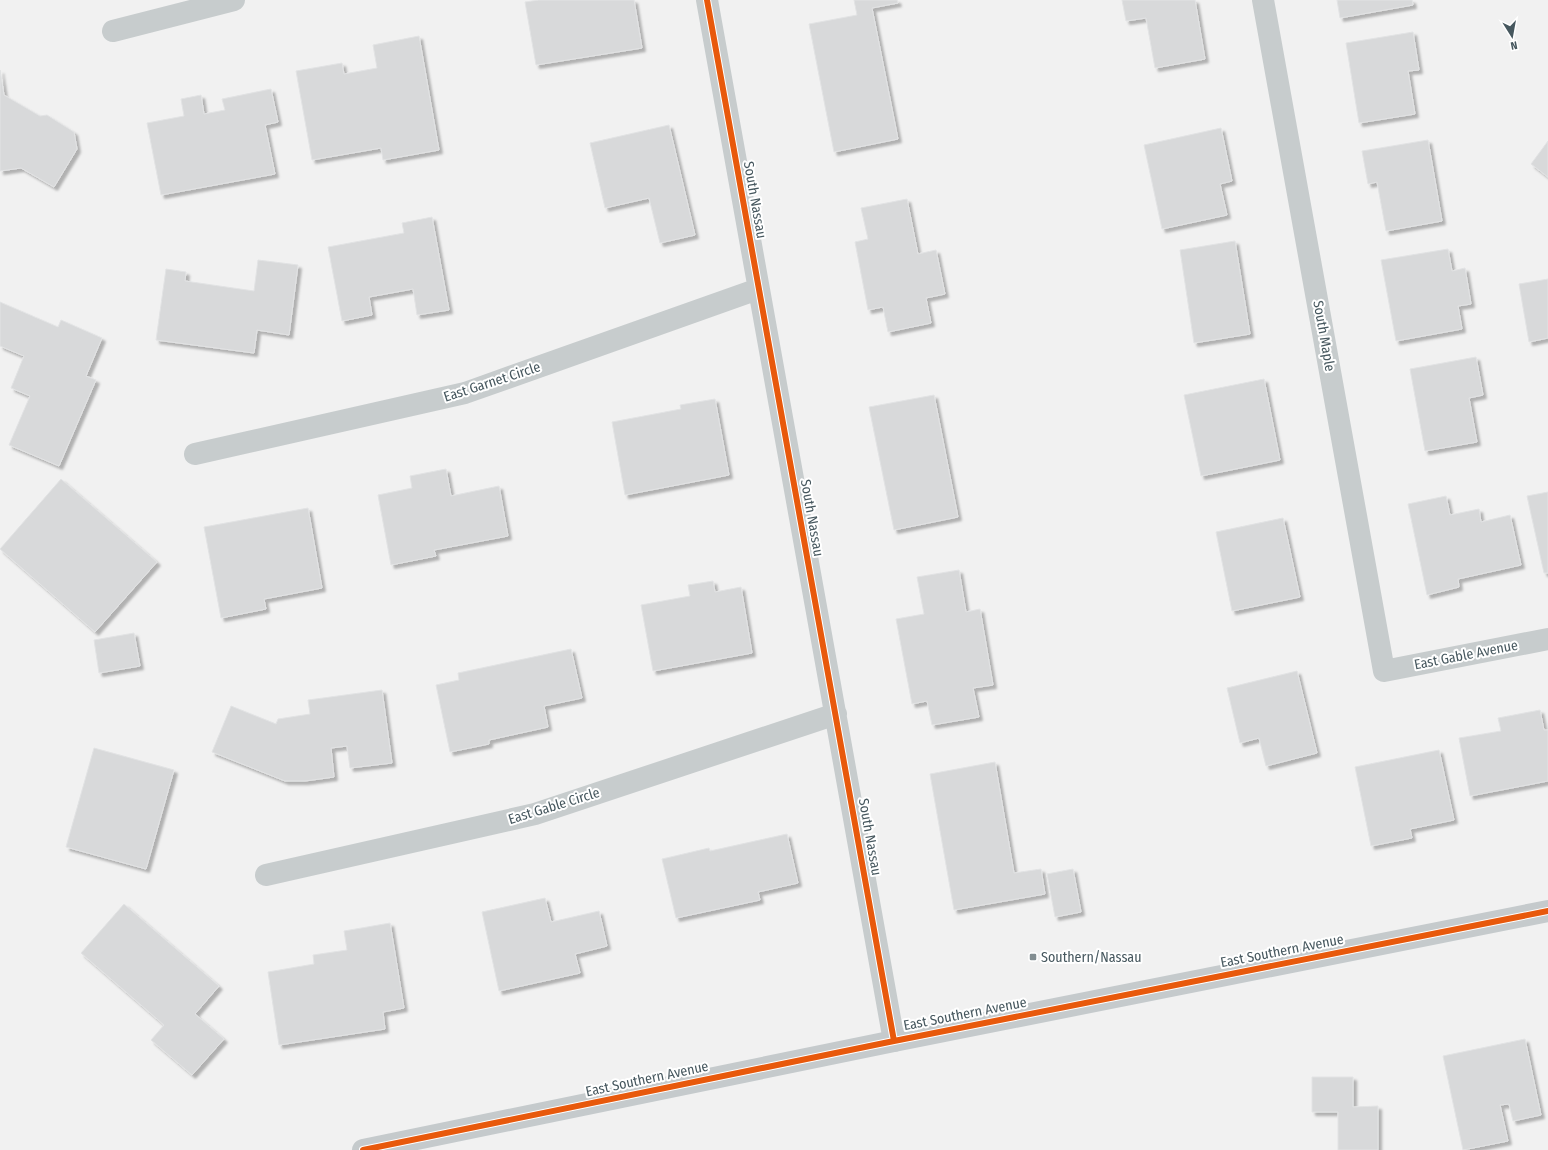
<svg xmlns="http://www.w3.org/2000/svg" width="1548" height="1150" font-family="'Fira Sans Condensed',sans-serif">
<style>
.building{fill:#d8d9da;stroke:#e2e3e4;filter:url(#shadow)}
.lines{fill:none;stroke-linecap:round;stroke-linejoin:round}
.minor{stroke:#c7cccd;stroke-width:22}
.major{stroke:#c5cacc;stroke-width:22}
.cycleway-casing{stroke:#fff;stroke-width:8}
.cycleway{stroke:#e8590c;stroke-width:6}
.poi-dot{fill:#828d91;stroke:#fff;stroke-width:1.5}
.labels{text-anchor:middle;dominant-baseline:central;stroke-width:4;stroke-linejoin:round;paint-order:stroke}
.street-label{font-size:14px;fill:#46575e;stroke:#fff}
.poi-label{font-size:14px;fill:#46575e;stroke:#fff;text-anchor:start}
</style>
<defs>
<filter id="shadow"><feDropShadow dx="3.5" dy="3.5" stdDeviation="1" flood-color="#0004"/></filter>
</defs>
<rect width="100%" height="100%" fill="#f1f1f1"/>
<path class="building" d="M539 0H634L642 48 536 65 525 2Z
M854 0H897L898 3 872 8 898 139 834 152 809 24 857 15Z
M1122 0H1195L1205 59 1155 68 1146 18 1126 21Z
M1337 0H1412L1413 5 1340 18Z
M1413 32 1419 70 1408 71 1415 114 1359 123 1346 43Z
M419 36 439 150 383 160 381 148 312 160 296 71 342 63 344 74 377 68 373 45Z
M0 70 4 95 40 116 47 115 74 132 77 149 54 187 21 168 0 171Z
M271 89 278 122 265 125 275 174 161 195 147 123 184 116 181 99 201 95 204 114 225 110 222 99Z
M669 125 695 235 660 243 649 198 605 208 590 143Z
M1221 128 1232 181 1220 184 1227 215 1162 229 1144 145Z
M1428 140 1442 221 1386 231 1377 182 1368 184 1362 151Z
M1548 141V177L1531 164Z
M907 199 918 254 936 250 945 294 926 298 931 323 888 332 883 307 868 310 855 242 868 239 861 208Z
M432 217 449 310 417 315 413 289 369 297 372 315 342 321 328 247 404 233 402 223Z
M1235 241 1250 334 1194 343 1180 250Z
M1448 249 1452 271 1465 268 1471 304 1458 306 1462 329 1396 341 1381 260Z
M258 260 298 265 289 335 257 330 254 353 156 340 166 269 186 272 185 281 254 291Z
M1548 279V338L1529 342 1519 284Z
M0 302 58 327 61 320 102 338 86 376 96 380 59 466 9 445 30 396 11 388 24 356 0 346Z
M1476 357 1483 395 1469 398 1477 442 1425 451 1410 369Z
M1264 379 1280 460 1201 476 1184 395Z
M934 395 958 517 894 530 869 407Z
M715 399 729 475 625 495 612 422 681 409 680 405Z
M446 469 451 496 499 486 508 536 434 550 436 556 391 565 378 495 412 488 410 476Z
M61 479 157 562 95 632 0 549Z
M1548 492V573H1544L1527 496Z
M1446 496 1450 515 1479 509 1481 522 1510 515 1521 565 1458 579 1459 587 1427 595 1408 504Z
M308 508 322 588 264 599 266 609 221 618 204 527Z
M1283 518 1300 597 1232 611 1216 532Z
M959 570 966 612 980 609 993 685 973 688 979 717 932 725 927 701 912 704 896 619 924 614 917 577Z
M713 581 715 592 741 587 752 653 653 671 641 605 690 596 688 585Z
M134 633 140 666 99 673 94 640Z
M571 649 582 698 544 706 548 727 489 740V744L450 752 436 685 459 680 458 673Z
M1297 671 1317 753 1266 766 1259 738 1240 743 1227 688Z
M382 690 392 763 350 768 347 746 331 748 334 777 305 781H285L212 752 231 706 276 724 278 719 310 714 308 700Z
M1540 710 1544 730H1548V781L1470 796 1459 738 1501 731 1498 718Z
M94 748 174 770 146 869 66 847Z
M1439 750 1454 820 1410 829 1412 838 1371 846 1355 767Z
M995 762 1014 873 1041 869 1045 894 954 910 930 774Z
M787 834 798 883 758 892 760 900 676 918 662 859 709 848 710 851Z
M1073 869 1081 912 1055 917 1047 874Z
M545 898 551 922 599 911 607 946 575 954 580 973 499 991 482 912Z
M124 904 219 986 195 1014 224 1039 192 1075 151 1040 164 1025 81 953Z
M390 923 404 1008 383 1012 385 1029 279 1045 268 972 314 964 313 955 347 950 344 931Z
M1525 1039 1541 1115 1513 1121 1509 1104 1500 1105 1508 1141 1463 1150 1443 1056Z
M1312 1077H1353V1107L1378 1106V1150H1338V1112H1312Z"/>
<g class="lines">
<path class="minor" d="M707 0 894 1041
M1263 0 1384 671 1548 639
M113 31 234 0
M195 454 465 393 758 289
M266 875 535 814 836 714"/>
<path class="major" d="M363 1150 894 1041 1548 911"/>
<g class="cycleway-casing">
<path id="cycleway" d="M707 0 894 1041
M363 1150 894 1041 1548 911"/>
</g>
<use href="#cycleway" class="cycleway"/>
</g>
<rect class="poi-dot" x="1029" y="953" width="8" height="8" rx="2"/>
<g class="labels">
<g class="street-label">
<text transform="translate(755 200) rotate(80)">South Nassau</text>
<text transform="translate(1324 336) rotate(80)">South Maple</text>
<text transform="translate(492 382) rotate(-18)">East Garnet Circle</text>
<text transform="translate(812 518) rotate(80)">South Nassau</text>
<text transform="translate(1466 655) rotate(-11)">East Gable Avenue</text>
<text transform="translate(554 806) rotate(-17)">East Gable Circle</text>
<text transform="translate(870 837) rotate(80)">South Nassau</text>
<text transform="translate(1282 951) rotate(-11)">East Southern Avenue</text>
<text transform="translate(965 1014) rotate(-11)">East Southern Avenue</text>
<text transform="translate(647 1079) rotate(-12)">East Southern Avenue</text>
</g>
<g class="poi-label">
<text x="1041" y="957">Southern/Nassau</text>
</g>
</g>
<g transform="translate(1512 36) rotate(169)" stroke="#ffffff" stroke-width="3" paint-order="stroke">
<path d="M0-3L7 15L0 10L-7 15Z" fill="#46575e"/>
<text y="-6" font-size="11" font-weight="bold" text-anchor="middle" fill="#46575e">N</text>
</g>
</svg>
